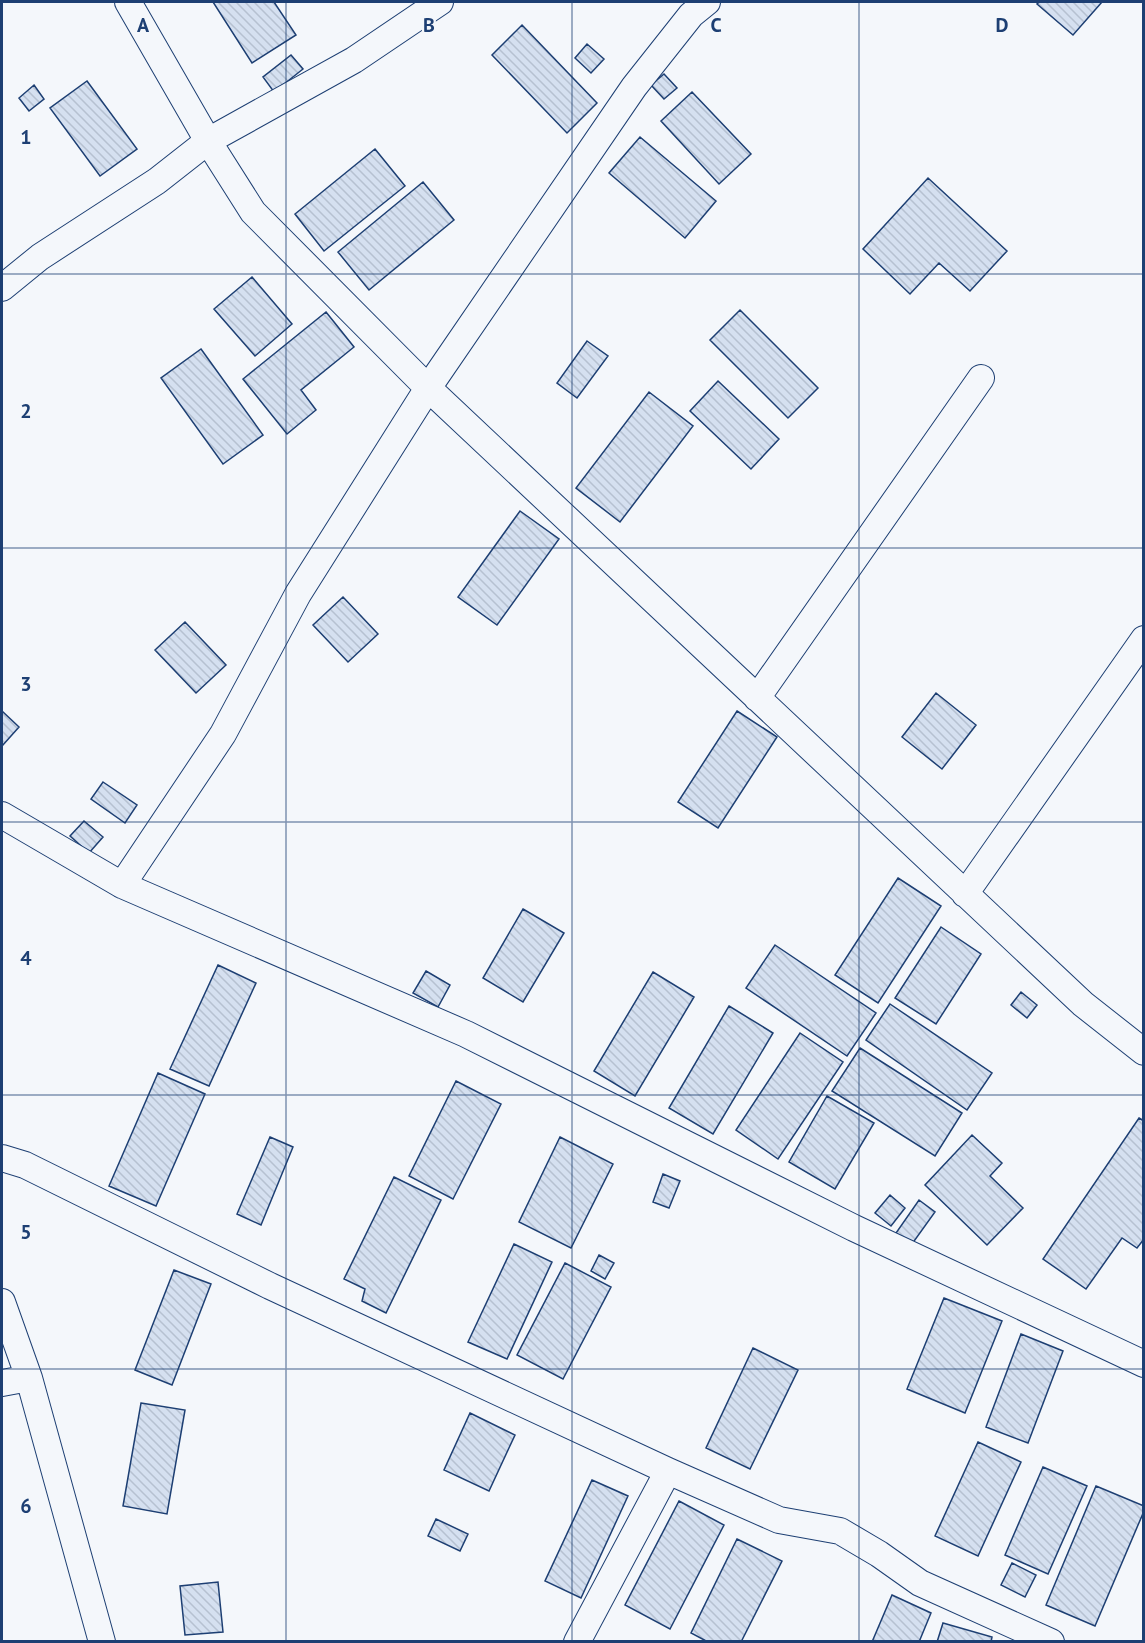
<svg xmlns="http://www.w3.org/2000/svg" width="1145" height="1643" font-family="'PT Sans',sans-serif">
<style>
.building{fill:url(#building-back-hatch);stroke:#1d3f73;stroke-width:1.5}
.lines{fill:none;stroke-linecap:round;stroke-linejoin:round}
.minor-casing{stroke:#1d3f73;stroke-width:28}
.minor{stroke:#f4f7fb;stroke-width:26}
.grid{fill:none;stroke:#1d3f73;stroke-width:1.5;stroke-opacity:0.55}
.grid-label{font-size:20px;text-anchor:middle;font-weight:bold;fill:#1d3f73;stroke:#f4f7fb;stroke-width:4.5;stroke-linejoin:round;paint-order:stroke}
</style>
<defs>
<pattern id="building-back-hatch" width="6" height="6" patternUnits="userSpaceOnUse" patternTransform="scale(1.5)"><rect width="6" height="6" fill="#d5e0f0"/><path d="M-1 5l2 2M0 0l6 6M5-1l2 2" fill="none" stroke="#b6c1d1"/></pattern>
</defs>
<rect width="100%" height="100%" fill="#f4f7fb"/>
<path class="building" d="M213 2H274L296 35 252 63Z
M1039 2H1102L1073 35 1037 4Z
M522 25 597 103 567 133 492 55Z
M587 44 604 59 591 73 575 58Z
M291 55 303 69 274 92 263 77Z
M664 74 677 88 664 99 651 85Z
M87 81 137 149 100 176 50 108Z
M34 85 44 99 29 111 19 98Z
M692 92 751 154 719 184 661 121Z
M640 137 716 201 685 238 609 173Z
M375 149 405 186 324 251 295 214Z
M928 178 1007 251 970 291 939 263 910 294 863 249Z
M423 182 454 220 369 290 338 252Z
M252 277 292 324 255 356 214 309Z
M740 310 818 388 788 418 710 340Z
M326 312 354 347 301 390 316 410 287 434 243 379Z
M587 341 608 356 577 398 557 383Z
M201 349 263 435 223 464 161 378Z
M718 381 779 439 751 469 690 411Z
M649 392 693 426 620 522 576 488Z
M520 511 559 539 497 625 458 597Z
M343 597 378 634 348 662 313 625Z
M185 622 226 665 196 693 155 650Z
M936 693 976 725 942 769 902 737Z
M2 711 19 727 2 746Z
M737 711 777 737 718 828 678 802Z
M103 782 137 805 125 823 91 799Z
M84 821 103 837 89 853 70 836Z
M898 878 941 906 878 1003 835 975Z
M523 909 564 933 523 1002 483 978Z
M941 927 981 954 936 1024 895 998Z
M775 945 876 1013 847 1056 746 988Z
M218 965 256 983 209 1086 170 1069Z
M426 971 450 985 438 1007 413 993Z
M653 972 694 997 635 1096 594 1071Z
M1021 992 1037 1005 1027 1018 1011 1005Z
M890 1004 992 1073 967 1110 866 1040Z
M729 1006 773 1033 713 1134 669 1108Z
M800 1033 843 1062 778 1159 736 1130Z
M860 1048 962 1113 935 1156 832 1091Z
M158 1073 205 1094 156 1206 109 1186Z
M456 1081 501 1104 453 1199 409 1176Z
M827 1096 874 1123 835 1189 789 1162Z
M1139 1118 1144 1121V1239L1137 1248 1122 1238 1086 1289 1043 1259Z
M972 1135 1002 1163 990 1176 1023 1208 987 1245 925 1185Z
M270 1137 293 1147 261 1225 237 1214Z
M560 1137 613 1164 571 1248 519 1222Z
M663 1174 680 1181 669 1208 653 1202Z
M394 1177 441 1200 386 1313 362 1301 365 1289 344 1279Z
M890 1195 905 1208 891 1226 875 1213Z
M919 1200 935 1212 912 1244 896 1233Z
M514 1244 552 1262 507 1359 468 1342Z
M599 1255 614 1263 605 1279 591 1271Z
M565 1263 611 1287 563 1379 517 1355Z
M174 1270 211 1284 172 1385 135 1370Z
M944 1298 1002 1321 965 1413 907 1389Z
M1021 1334 1063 1351 1028 1443 986 1427Z
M753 1348 798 1370 750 1469 706 1448Z
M141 1403 185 1410 167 1514 123 1506Z
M470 1413 515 1435 489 1491 444 1470Z
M978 1442 1021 1462 978 1556 935 1536Z
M1043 1467 1087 1486 1048 1574 1005 1555Z
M592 1480 628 1496 581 1598 545 1581Z
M1096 1486 1144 1506V1511L1095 1626 1046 1605Z
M679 1501 724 1525 670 1629 625 1605Z
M436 1519 468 1534 460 1551 428 1536Z
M737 1539 782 1561 741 1642H708L691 1633Z
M1012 1563 1036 1575 1025 1597 1001 1585Z
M218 1582 223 1632 185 1635 180 1586Z
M892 1595 931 1613 919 1642H872Z
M943 1623 992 1637 991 1642H937Z"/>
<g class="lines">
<g class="minor-casing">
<path id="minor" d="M128 2 208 141 253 212 428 388 1083 1004 1144 1052
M2 288 40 257 157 181 208 141 354 60 440 2
M757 698 981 378
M2 815 122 885 466 1034 854 1228 1144 1364
M122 885 223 734 298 594 428 388 634 87 691 15 707 2
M965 894 1144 639
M2 1158 25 1165 270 1286 668 1471 779 1520 840 1531 879 1554 920 1583 1051 1642
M2 1302 29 1378 102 1642
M2 1383 29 1378
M577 1642 668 1471"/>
</g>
<use href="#minor" class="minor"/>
</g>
<path class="grid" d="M286 2V1642M572 2V1642M859 2V1642M2 274H1144M2 548H1144M2 822H1144M2 1095H1144M2 1369H1144"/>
<g class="grid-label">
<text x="143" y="32">A</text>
<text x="429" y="32">B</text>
<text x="716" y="32">C</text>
<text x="1002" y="32">D</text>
<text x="26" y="144">1</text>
<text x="26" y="418">2</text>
<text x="26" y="691">3</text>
<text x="26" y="965">4</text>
<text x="26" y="1239">5</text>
<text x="26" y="1513">6</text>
</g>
<rect width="1145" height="1643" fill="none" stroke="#1d3f73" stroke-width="6"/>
</svg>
